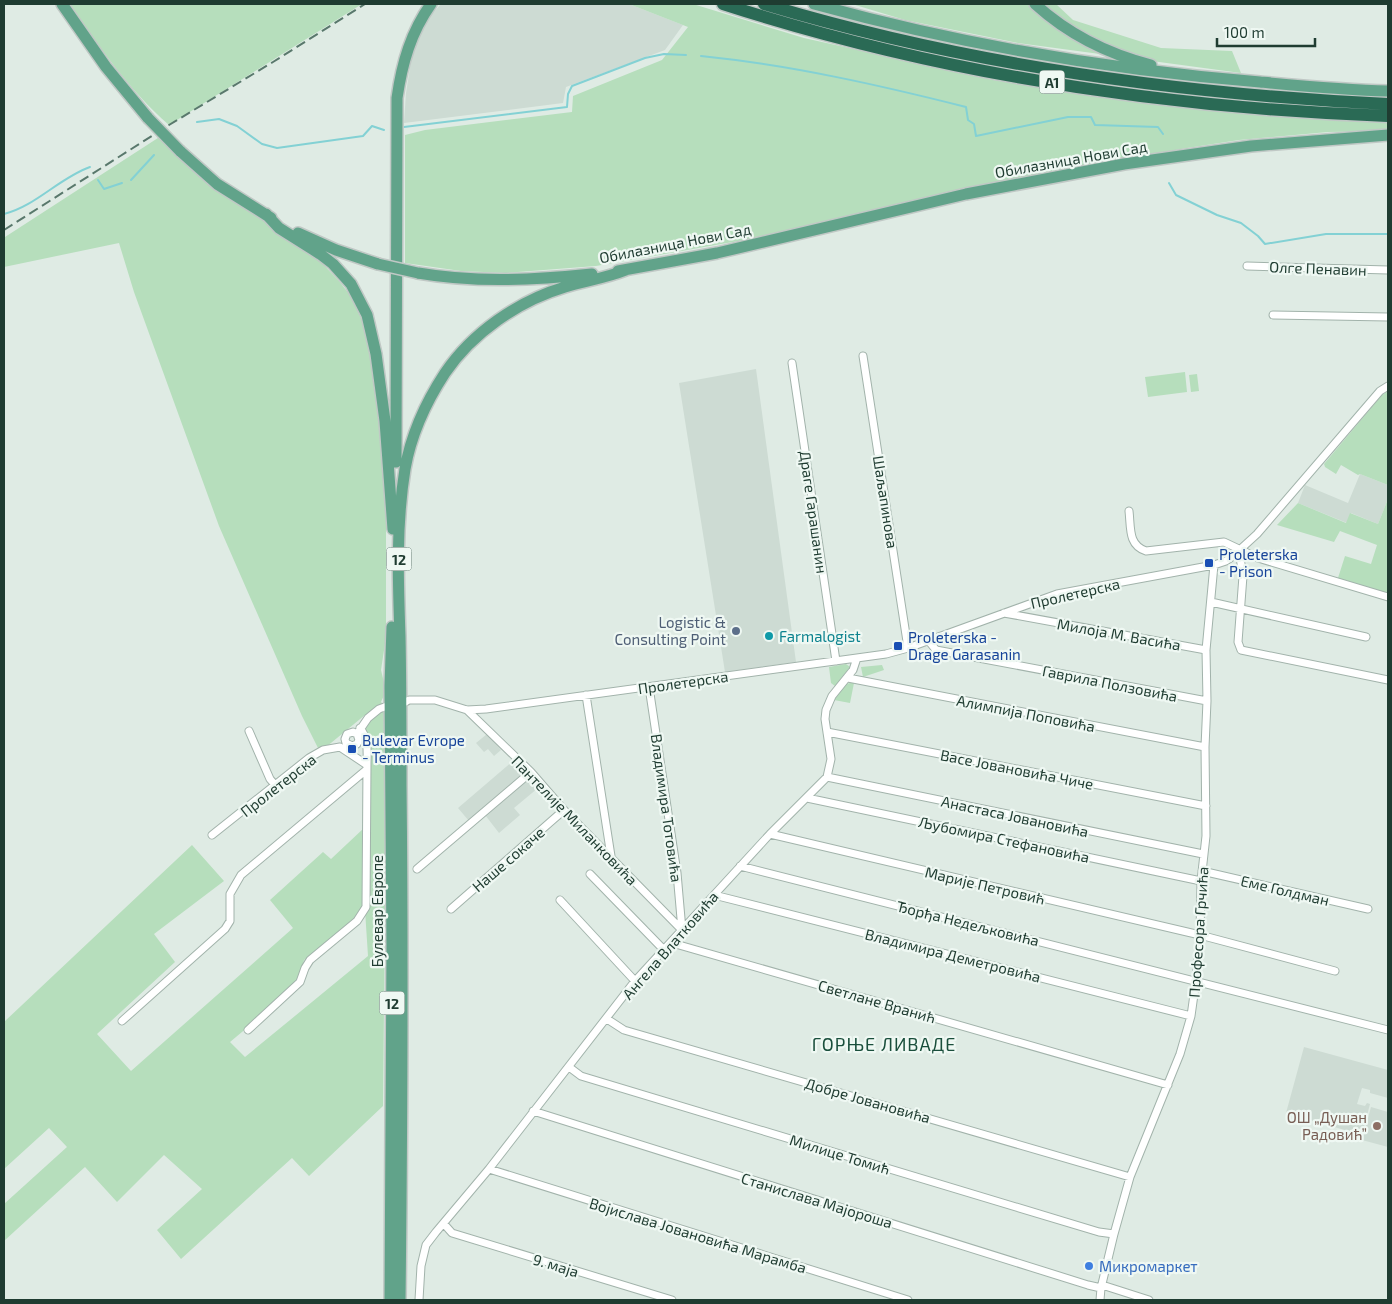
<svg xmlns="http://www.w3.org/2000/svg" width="1392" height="1304" font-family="'Exo 2',sans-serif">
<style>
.built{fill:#cddbd3}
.green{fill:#b6debc;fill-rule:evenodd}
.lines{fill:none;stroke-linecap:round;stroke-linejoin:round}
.stream{stroke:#83d1d4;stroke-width:2}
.street-casing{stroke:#a2b3ab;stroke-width:9}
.primary-casing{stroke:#c0c8c5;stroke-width:14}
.highway-casing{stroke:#c0c8c5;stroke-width:15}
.street{stroke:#fff;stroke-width:7}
.primary{stroke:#61a38a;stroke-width:11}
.highway{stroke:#2a6a55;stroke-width:12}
.rail{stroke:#59786c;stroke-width:2;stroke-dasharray:10 5;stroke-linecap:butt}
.primary-bridge-casing{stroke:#c0c8c5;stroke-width:14;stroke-linecap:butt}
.primary-bridge{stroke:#61a38a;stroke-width:11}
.transit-dot{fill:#1a4fb4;stroke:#eff8f3;stroke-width:2}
.service-dot{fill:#5c6f8a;stroke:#eff8f3;stroke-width:2}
.culture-dot{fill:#0f9aa8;stroke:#eff8f3;stroke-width:2}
.education-dot{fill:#8d6e63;stroke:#eff8f3;stroke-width:2}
.shop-dot{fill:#3f7fe0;stroke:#eff8f3;stroke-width:2}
.labels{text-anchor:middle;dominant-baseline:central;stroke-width:4.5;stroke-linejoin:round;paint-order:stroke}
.shield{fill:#eff8f3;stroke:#5d746b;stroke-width:1}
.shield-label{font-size:14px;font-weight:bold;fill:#1f3c31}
.street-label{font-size:15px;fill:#1f3c31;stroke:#eff8f3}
.transit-label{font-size:15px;fill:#164399;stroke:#eff8f3;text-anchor:start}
.service-label{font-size:15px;fill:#4e5e75;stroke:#eff8f3;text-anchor:end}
.culture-label{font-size:15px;fill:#0d838f;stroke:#eff8f3;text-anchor:start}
.education-label{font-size:15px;fill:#785e54;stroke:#eff8f3;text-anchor:end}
.shop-label{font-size:15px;fill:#366cbe;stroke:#eff8f3;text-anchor:start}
.quarter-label{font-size:18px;letter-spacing:1px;fill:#1a4f3c;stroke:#eff8f3}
</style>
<rect width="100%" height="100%" fill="#dfebe4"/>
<path class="built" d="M441 4H629L683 25 665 50 566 87 563 103 404 123 406 93 413 48 430 16Z
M756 369 796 662 725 672 679 383Z
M1360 474 1388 485V499L1378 524 1351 513 1347 523 1298 503 1305 485 1348 503Z
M487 734 501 750 494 756 488 749 484 752 476 743Z
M513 761 538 788 514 808 520 815 499 833 482 811 469 821 458 808Z
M1304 1047 1388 1070V1098L1370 1093V1090L1362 1088 1357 1104 1365 1106 1367 1103 1370 1104 1362 1135 1286 1113Z
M1371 1107 1388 1112V1147L1362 1140Z"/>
<path class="green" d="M70 4H362L169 125C130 91 99 47 70 4Z
M629 4H693L804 38 993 80 1136 100 1231 112 1388 123V131L1328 132 1239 140 1187 148 1107 162 767 236 596 266 506 273 461 271 405 263V135L425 130 572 112 573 96 662 60 688 27Z
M852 4H1056L1073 20 1161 48 1232 51 1241 73 1018 43 905 20Z
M161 136 229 198 296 241 319 260 339 281 350 295 362 320 369 344 386 474V637L381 670 386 691 381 702 387 708 383 1106 309 1176 292 1158 181 1259 157 1230 202 1189 164 1155 117 1202 85 1167 4 1241V1204L67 1147 49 1128 4 1169V1022L192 845 224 881 154 934 175 962 97 1034 131 1071 293 928 270 900 323 852 331 859 364 828 365 715 320 752 302 716 219 526 134 292 119 243 4 267 5 237ZM365 910 368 956 245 1057 230 1042 297 986 304 960Z
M1185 372 1187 392 1148 397 1145 377Z
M1197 374 1199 391 1191 392 1189 375Z
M1388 391V485L1360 474 1358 475 1341 465 1336 474 1325 467 1324 464 1382 395Z
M1388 499V593L1338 578 1345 556 1371 564 1377 545 1340 531 1334 542 1277 525 1298 503 1346 523 1350 513 1378 524Z
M846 664 850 667 835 686 831 683 829 667Z
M882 665 884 670 863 677 861 667Z
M850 683H854L850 703 834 700 846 684Z"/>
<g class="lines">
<path class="stream" d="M701 56C790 65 879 85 966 107L968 120 974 124 976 136 1068 117H1091L1095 125 1158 127 1163 134
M197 122 219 119 237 126 262 144 277 148 363 136 372 126 384 130
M404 127 567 107 568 94 572 86 645 58 664 54 686 55
M98 180 104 189 122 183
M131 180 154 155
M1169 183 1176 195 1217 215 1241 223 1258 236 1265 244 1326 234H1388
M4 214C36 206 59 178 90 167"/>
<g class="street-casing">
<path id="street" d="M1247 266 1388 270
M1273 315 1388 317
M863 356 908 648
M792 363 836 661
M1129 511C1131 528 1128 545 1146 551L1224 542 1258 558 1388 597
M1239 551 1243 576 1238 642 1241 650 1388 680
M1211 602 1366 637
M1004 613 1206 650
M928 640 936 650 1207 701
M848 678 1205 747
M649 687 677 873 682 930
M586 695 611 856
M467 710 531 772 564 810 682 930
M360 728C369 739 367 752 367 765
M249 731 270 779 276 786
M827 732 1206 806
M357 734 353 732 347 734 345 739 346 743 352 746 357 744 359 740 357 734 368 718 379 709 390 705H400L409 700H435L467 710 486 709 886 654 908 648 1057 594 1214 565 1226 561 1233 556 1257 534 1380 391 1388 386
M827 777 1203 854
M807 798 1201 881
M770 834 1200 935 1335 971
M212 835 309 758 323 750 340 747 367 765 366 907 357 921 310 960 305 968 300 982 248 1030
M740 866 1388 1030
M417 869 531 772
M1202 871 1368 909
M590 874 664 950
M714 895 1191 1016
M560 900 635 981
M451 909 564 810
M672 943 1168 1085
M607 1019 624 1030 1130 1177
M122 1021 225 929 230 921V894L241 875 365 771
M569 1067 581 1076 1099 1232 1114 1234
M533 1111 1088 1285 1101 1288
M489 1169 908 1300
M444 1224 452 1233 672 1300
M1102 1285 1149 1300
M419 1300 421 1266 426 1245 436 1232 489 1169 635 981 770 834 827 777 831 759 825 719 826 710 832 696 853 670 857 658
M1100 1300 1101 1288 1114 1234 1130 1177 1180 1054 1191 1016 1196 980 1200 935 1201 881 1206 836 1205 747 1207 701 1206 650 1214 565"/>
</g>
<g class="primary-casing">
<path id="primary" d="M62 4 106 67 148 118
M814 4C959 44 1110 70 1260 82 1303 86 1345 90 1388 91
M1035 4C1068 34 1108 54 1151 65
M180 151 217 184 271 218
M266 214 279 228 320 254 333 264 351 284 367 315 376 354 385 421 393 529
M298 233 336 250 378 264
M618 271 717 253 966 194 1124 164 1251 146 1388 135
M418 273C476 283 534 280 592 274
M396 462 397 98C402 63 411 32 431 4
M390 1300 392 948 390 686 392 627
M400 1300C402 1129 403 958 401 786 401 736 401 686 400 636 398 581 396 524 405 469 411 435 426 402 445 373 472 333 518 301 565 287 585 281 606 278 626 270"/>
</g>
<g class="highway-casing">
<path id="highway" d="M723 4C937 73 1164 108 1388 116
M764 4C967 65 1177 94 1388 104"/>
</g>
<use href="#street" class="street"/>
<use href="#primary" class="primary"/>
<use href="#highway" class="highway"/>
<path class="rail" d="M4 230 169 125 273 62 365 4"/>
<g class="primary-bridge-casing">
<path id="primary-bridge" d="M148 118 180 151
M378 264 418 273"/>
</g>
<use href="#primary-bridge" class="primary-bridge"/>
</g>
<g class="transit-dot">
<rect x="1204" y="558" width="10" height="10" rx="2.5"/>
<rect x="893" y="641" width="10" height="10" rx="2.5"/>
<rect x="347" y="744" width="10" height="10" rx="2.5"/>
</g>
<circle class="service-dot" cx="736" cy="631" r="5"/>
<circle class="culture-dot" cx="769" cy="636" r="5"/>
<circle class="education-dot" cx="1377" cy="1126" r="5"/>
<circle class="shop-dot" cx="1089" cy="1266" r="5"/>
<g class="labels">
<g class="shield">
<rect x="1039.5" y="70.5" width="25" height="23" rx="4"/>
<rect x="386.5" y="547.5" width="25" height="23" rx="4"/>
<rect x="379.5" y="991.5" width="25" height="23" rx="4"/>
</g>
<g class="shield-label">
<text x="1052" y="82">A1</text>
<text x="399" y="559">12</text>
<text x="392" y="1003">12</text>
</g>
<g class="street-label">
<text transform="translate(1071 159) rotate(-10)">Обилазница Нови Сад</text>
<text transform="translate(675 243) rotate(-11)">Обилазница Нови Сад</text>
<text transform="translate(1318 268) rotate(2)">Олге Пенавин</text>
<text transform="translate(886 502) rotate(81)">Шаљапинова</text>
<text transform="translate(814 512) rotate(82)">Драге Гарашанин</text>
<text transform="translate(1075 593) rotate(-13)">Пролетерска</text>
<text transform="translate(1119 634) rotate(10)">Милоја М. Васића</text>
<text transform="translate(683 682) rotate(-8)">Пролетерска</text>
<text transform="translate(1110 683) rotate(11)">Гаврила Ползовића</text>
<text transform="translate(1026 713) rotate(11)">Алимпија Поповића</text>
<text transform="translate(1017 769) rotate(11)">Васе Јовановића Чиче</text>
<text transform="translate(278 785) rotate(-38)">Пролетерска</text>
<text transform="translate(667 808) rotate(82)">Владимира Тотовића</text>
<text transform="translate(1015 816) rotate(12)">Анастаса Јовановића</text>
<text transform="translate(575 820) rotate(46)">Пантелије Миланковића</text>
<text transform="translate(1004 839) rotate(12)">Љубомира Стефановића</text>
<text transform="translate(508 859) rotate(-41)">Наше сокаче</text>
<text transform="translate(985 885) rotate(13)">Марије Петровић</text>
<text transform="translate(1285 890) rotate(13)">Еме Голдман</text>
<text transform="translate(377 911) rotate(-90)">Булевар Европе</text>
<text transform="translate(968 923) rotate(14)">Ђорђа Недељковића</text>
<text transform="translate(1198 932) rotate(-86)">Професора Грчића</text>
<text transform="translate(670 945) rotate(-49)">Ангела Влатковића</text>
<text transform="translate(953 955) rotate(14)">Владимира Деметровића</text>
<text transform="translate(877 1001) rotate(16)">Светлане Вранић</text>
<text transform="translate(868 1100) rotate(16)">Добре Јовановића</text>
<text transform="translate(840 1154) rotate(17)">Милице Томић</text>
<text transform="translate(817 1200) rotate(17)">Станислава Мајороша</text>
<text transform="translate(698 1235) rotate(17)">Војислава Јовановића Марамба</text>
<text transform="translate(556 1265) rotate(17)">9. маја</text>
</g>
<g class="transit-label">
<text x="1219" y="554">Proleterska<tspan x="1219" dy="17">- Prison</tspan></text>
<text x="908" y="637">Proleterska -<tspan x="908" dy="17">Drage Garasanin</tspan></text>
<text x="362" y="740">Bulevar Evrope<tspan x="362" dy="17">- Terminus</tspan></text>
</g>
<g class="service-label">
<text x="726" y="622">Logistic &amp;<tspan x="726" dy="17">Consulting Point</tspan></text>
</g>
<g class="culture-label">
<text x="779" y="636">Farmalogist</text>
</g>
<g class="education-label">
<text x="1367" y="1117">ОШ „Душан<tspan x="1367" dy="17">Радовић”</tspan></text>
</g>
<g class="shop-label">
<text x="1099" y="1266">Микромаркет</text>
</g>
<g class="quarter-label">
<text x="884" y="1044">ГОРЊЕ ЛИВАДЕ</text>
</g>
</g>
<rect width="1392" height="1304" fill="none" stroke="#1f3c31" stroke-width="10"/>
<path d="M1217 38v8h98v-8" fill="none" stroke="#1f3c31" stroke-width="2.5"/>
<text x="1224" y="38" font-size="15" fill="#1f3c31" stroke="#eff8f3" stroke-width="4" paint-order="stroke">100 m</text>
</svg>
